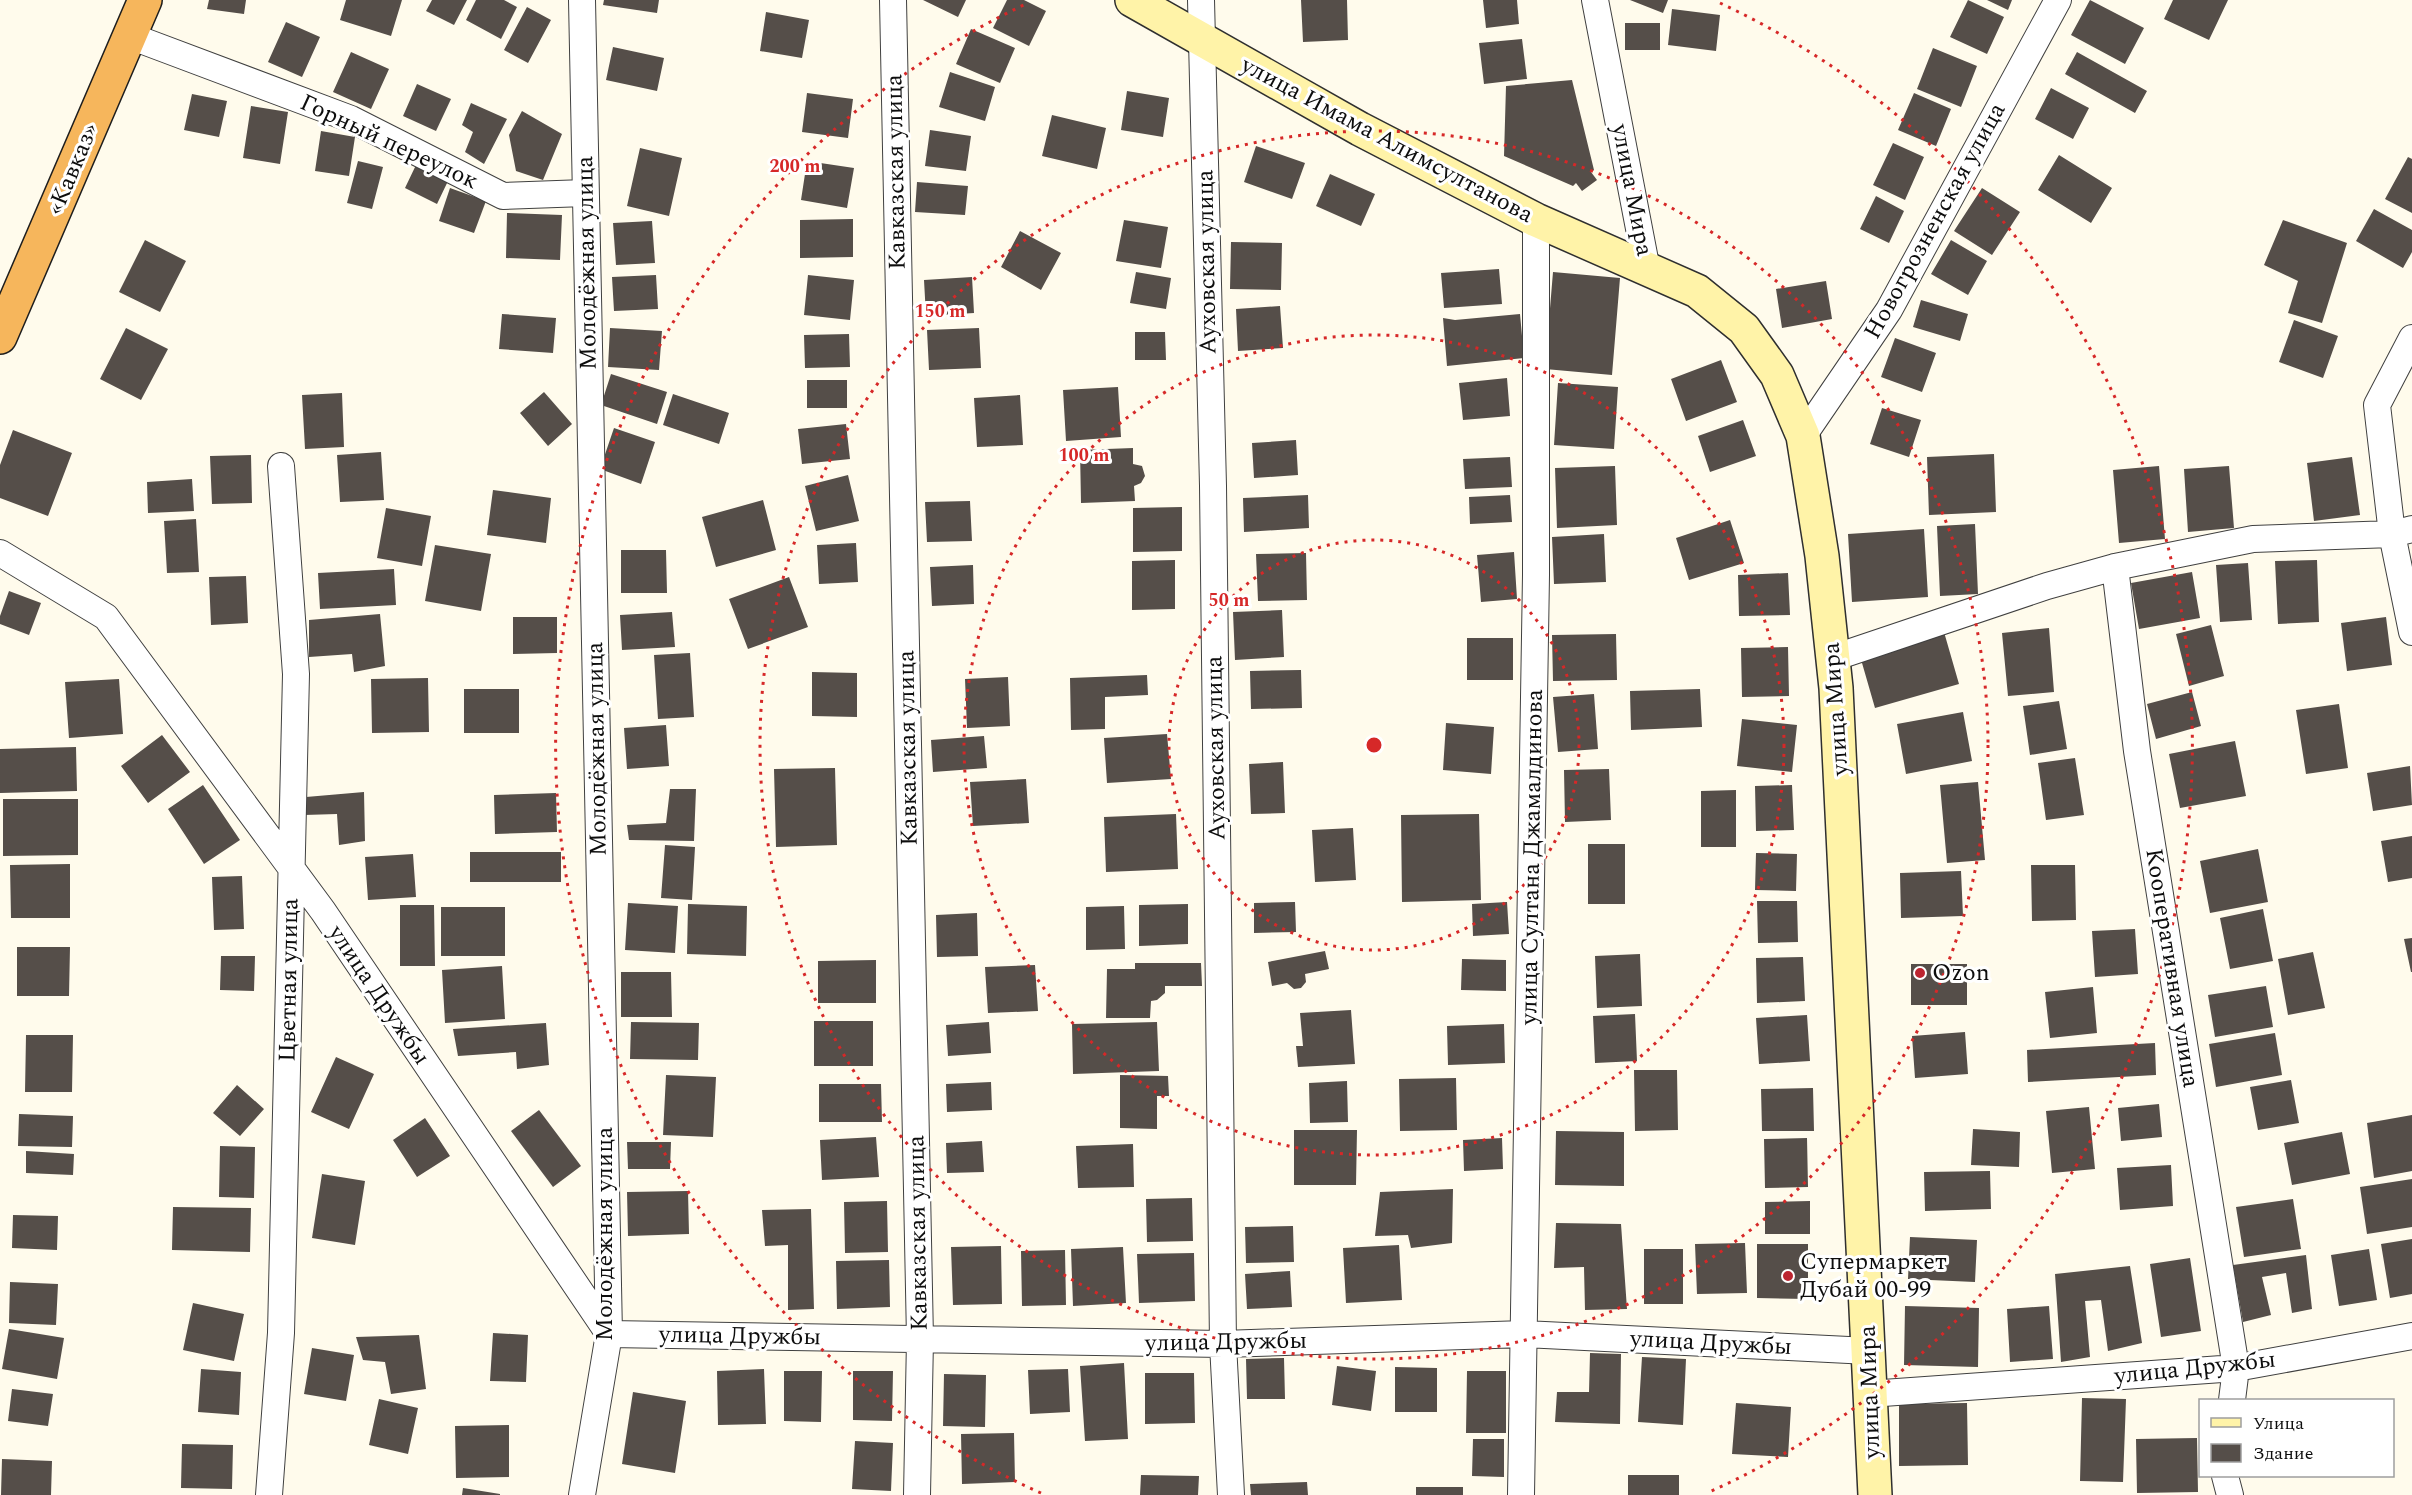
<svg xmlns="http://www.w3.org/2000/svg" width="2412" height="1495" font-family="Spectral,serif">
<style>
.building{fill:#554e49}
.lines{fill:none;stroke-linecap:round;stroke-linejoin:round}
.minor-casing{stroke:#404040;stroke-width:28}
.secondary-casing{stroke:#2f2f2f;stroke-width:36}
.trunk-casing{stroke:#1e1e1e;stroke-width:36}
.minor{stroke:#fff;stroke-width:26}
.secondary{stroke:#fff3a8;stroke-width:33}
.trunk{stroke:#f6b65c;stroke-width:33}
.ring{fill:none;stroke:#d62828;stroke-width:3;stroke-dasharray:3 6}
.poi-dot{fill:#bc2530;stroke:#fff;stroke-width:2}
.labels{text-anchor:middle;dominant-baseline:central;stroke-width:6;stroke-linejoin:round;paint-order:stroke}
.street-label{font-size:24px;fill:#0d0d0d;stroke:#fff}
.poi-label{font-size:24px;fill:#0d0d0d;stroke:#fff;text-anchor:start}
.centre{fill:#d62828;stroke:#fff;stroke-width:3}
.ring-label{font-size:18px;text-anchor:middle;font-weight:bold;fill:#d62828;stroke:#fff;stroke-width:6;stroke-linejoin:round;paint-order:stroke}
</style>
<rect width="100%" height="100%" fill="#fffbec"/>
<path class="building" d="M209 0H246L244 14 207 9Z
M346 0H402L391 36 340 20Z
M432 0H467L454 25 426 11Z
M476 0H504L517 7 501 39 466 20Z
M604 0H659L657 13 603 5Z
M923 0H966L958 17Z
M1007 0H1024L1046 11 1029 46 993 28Z
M1301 0H1347L1348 40 1303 42Z
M1483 0H1517L1519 24 1486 28Z
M1630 0H1668L1663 13Z
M1968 0 2004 17 1987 54 1950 37Z
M1987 0H2012L2008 10Z
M2090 0 2144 28 2125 64 2071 35Z
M2173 0H2228L2209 40 2164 19Z
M527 7 551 20 528 63 504 50Z
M1672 9 1720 15 1716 51 1668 45Z
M766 12 809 20 802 58 760 51Z
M286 22 320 37 302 77 268 62Z
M1625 23H1660V50H1625Z
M971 29 1015 48 1000 83 956 64Z
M1522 39 1527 79 1484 84 1479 43Z
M613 47 664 58 657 91 606 80Z
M1933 48 1977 66 1961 107 1917 89Z
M351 52 389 69 371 109 333 92Z
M2077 52 2147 91 2135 113 2065 74Z
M950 72 995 87 985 121 939 107Z
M1572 80 1594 170 1591 172 1597 180 1582 191 1576 183 1573 186 1504 156 1506 86Z
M417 84 451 99 436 131 403 116Z
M2051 88 2089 108 2073 139 2035 119Z
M1127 91 1169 98 1163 137 1121 130Z
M807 93 853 99 848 138 802 132Z
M1914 93 1951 109 1936 146 1898 130Z
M192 94 227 101 219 137 184 130Z
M471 103 507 119 484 164 465 152 473 132 462 125Z
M251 106 288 112 280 164 243 158Z
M522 111 562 134 543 180 516 171 509 135Z
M1052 115 1106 128 1097 169 1042 156Z
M930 130 971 136 966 171 925 166Z
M321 131 355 137 349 176 315 171Z
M1893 143 1924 157 1905 200 1873 185Z
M1256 146 1305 163 1292 199 1244 182Z
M640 148 682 158 669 216 627 206Z
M2059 155 2112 188 2091 223 2038 190Z
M2408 157 2412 159V213L2385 199Z
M358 161 383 167 372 209 347 203Z
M807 161 854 168 847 208 801 200Z
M416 165 448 181 437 204 405 188Z
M1330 174 1375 194 1361 226 1316 206Z
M917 182 968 186 965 215 915 212Z
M450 188 486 201 474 233 439 221Z
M1982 188 2020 212 1992 255 1954 231Z
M1876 196 1904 211 1889 243 1860 229Z
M2374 209 2412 230V252L2403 268 2356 241Z
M507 213 562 215 560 260 506 258Z
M853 219V257L800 258V220Z
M1124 220 1168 227 1161 268 1116 261Z
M2283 220 2347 243 2322 323 2288 313 2298 281 2264 265Z
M652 221 655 263 616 265 613 223Z
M1020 231 1061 253 1041 290 1001 267Z
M145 240 186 261 160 312 119 292Z
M1951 240 1987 261 1968 295 1931 274Z
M1231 242 1282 243 1281 290 1230 289Z
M1499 269 1502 304 1444 308 1441 273Z
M1136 272 1171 278 1166 309 1130 303Z
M1553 272 1620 278 1612 375 1545 369Z
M656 275 658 309 614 311 612 277Z
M808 275 854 280 850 320 804 315Z
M972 277 974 313 926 316 924 280Z
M1826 281 1832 319 1782 328 1776 289Z
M1921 300 1968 314 1960 341 1913 327Z
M1280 306 1283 348 1238 351 1236 309Z
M502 314 556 318 553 353 499 349Z
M1520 314 1524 358 1447 366 1443 318 1455 320Z
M2294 320 2338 336 2323 378 2279 362Z
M126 328 168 349 141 400 100 379Z
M610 328 662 331 659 370 608 367Z
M979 328 981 368 929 370 927 330Z
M1135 332H1165L1166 360H1135Z
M849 334 850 367 805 368 804 335Z
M1895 338 1936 353 1922 392 1881 377Z
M1721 360 1737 402 1686 421 1671 379Z
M611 374 667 392 657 424 601 405Z
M1507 378 1510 416 1463 420 1459 383Z
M807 380H847V408H807Z
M1558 383 1618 387 1614 449 1554 445Z
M1118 387 1121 437 1066 441 1063 390Z
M544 392 572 424 548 446 520 413Z
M342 393 344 447 305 449 302 395Z
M673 394 729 413 719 444 663 425Z
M1020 395 1023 445 977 447 974 398Z
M1882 408 1921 420 1909 457 1870 444Z
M1743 420 1756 456 1710 472 1698 436Z
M846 424 850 459 802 464 798 429Z
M614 428 655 442 641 484 600 469Z
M13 430 72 453 48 516 0 498V465Z
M1296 440 1298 475 1254 478 1252 443Z
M1133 448V464L1142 466 1145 476 1141 483 1134 486 1135 501 1081 503 1080 450Z
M381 452 384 500 340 502 337 455Z
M1994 454 1996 512 1929 515 1927 457Z
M251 455 252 503 212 504 210 456Z
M1510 457 1512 487 1465 489 1463 459Z
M2352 457 2360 515 2314 521 2307 463Z
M1615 466 1617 525 1557 528 1555 468Z
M2159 466 2165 539 2119 543 2113 470Z
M2229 466 2234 528 2188 532 2184 469Z
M848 475 859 521 816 531 805 486Z
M192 479 194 511 148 513 147 482Z
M493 490 551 498 546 543 487 535Z
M1308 495 1309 528 1244 532 1243 498Z
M1510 495 1512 522 1470 524 1469 497Z
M763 500 776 550 716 567 702 517Z
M970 501 972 541 927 542 925 502Z
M1182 507V551L1133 552V508Z
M386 508 431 516 422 566 377 558Z
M196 519 199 572 167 573 164 521Z
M1730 520 1744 563 1689 580 1676 538Z
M1975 524 1978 594 1940 596 1937 526Z
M1924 529 1928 597 1852 602 1848 534Z
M1604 534 1606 582 1554 584 1552 537Z
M856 543 858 582 819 584 817 545Z
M435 545 491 554 481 611 425 601Z
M621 550H666L667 593H621Z
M1514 552 1517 599 1481 602 1477 555Z
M1306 553 1307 600 1258 601 1256 554Z
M1175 560V609L1132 610V561Z
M2317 560 2319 622 2278 624 2275 561Z
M2248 563 2252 620 2220 622 2216 565Z
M973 565 974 604 932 606 930 567Z
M394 569 396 605 320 609 318 573Z
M2192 572 2200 618 2139 629 2131 583Z
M1788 573 1790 615 1739 616 1738 575Z
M246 576 248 623 211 625 209 577Z
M789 577 808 627 748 649 729 599Z
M9 591 41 603 29 635 0 624V616Z
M1282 610 1284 657 1235 660 1233 612Z
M672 612 675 647 622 650 620 615Z
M380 614 385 666 354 672 352 654 309 657V620Z
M513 617H557V653L513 654Z
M2386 617 2392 665 2347 671 2341 623Z
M2211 625 2224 676 2189 686 2176 634Z
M2049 628 2054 692 2008 696 2002 633Z
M1944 632 1959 684 1875 708 1860 656Z
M1616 634 1617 680 1553 681 1552 635Z
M1467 638H1513V680H1467Z
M1788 647 1789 696 1742 697 1741 648Z
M690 653 694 717 658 719 654 655Z
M1301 670 1302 708 1251 709 1250 671Z
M812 672 857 673V717L812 716Z
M1147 675 1148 695 1105 697V729L1071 730 1070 678Z
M1008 677 1010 726 967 728 965 679Z
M428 678 429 732 372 733 371 679Z
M119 679 123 734 69 738 65 682Z
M464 689H519V733H464Z
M1700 689 1702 727 1631 730 1630 691Z
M2192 692 2201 726 2156 739 2147 704Z
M1594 694 1598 749 1558 752 1553 697Z
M2059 701 2067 749 2030 755 2023 706Z
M2339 704 2348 768 2306 774 2296 710Z
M1963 712 1972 761 1906 774 1897 724Z
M1742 719 1797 725 1792 772 1737 766Z
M1446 723 1494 727 1491 774 1443 770Z
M666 725 669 766 627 769 624 728Z
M1167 734 1171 779 1107 783 1104 738Z
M162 735 190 772 148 803 121 766Z
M984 736 987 768 933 772 931 740Z
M2235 741 2246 796 2180 808 2169 754Z
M76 747 77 791 0 793V749Z
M2075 758 2084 815 2046 820 2038 763Z
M1283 762 1285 813 1251 814 1249 764Z
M2410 766 2412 805 2373 811 2367 773Z
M835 768 837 845 776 847 774 769Z
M1609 769 1611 820 1565 822 1564 770Z
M1026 779 1029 823 973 826 970 782Z
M1978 782 1985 860 1947 863 1940 785Z
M203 785 240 840 204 864 168 809Z
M1792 785 1794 830 1756 831 1755 786Z
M670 789H696L694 841 629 840 627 825 666 823Z
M1736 790V847H1701V791Z
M364 792 365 841 339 845 337 814 304 815 306 797Z
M556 793 557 832 495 834 494 795Z
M3 799H78V855L3 856Z
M1176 814 1178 869 1106 872 1104 817Z
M1479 814 1481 900 1402 902 1401 815Z
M1353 828 1356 880 1315 882 1312 830Z
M2412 836V878L2388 882 2381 841Z
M1588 844H1625V904H1588Z
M665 845 695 847 692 900 661 898Z
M2258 849 2268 902 2210 913 2200 861Z
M470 852H561V882H470Z
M1756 853 1797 854 1796 891 1755 890Z
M413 854 416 897 368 900 365 857Z
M70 864V918H11L10 865Z
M2031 865H2075L2076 920 2032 921Z
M1961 871 1963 916 1901 918 1900 873Z
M242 876 244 929 214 930 212 877Z
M1757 901H1797L1798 942 1758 943Z
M1295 902 1296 932 1254 933V903Z
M1507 902 1509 934 1473 936 1472 904Z
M628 903 678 906 675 953 625 950Z
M688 904 747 906 746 956 687 954Z
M1188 904V944L1139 946V905Z
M400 905H434L435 966H400Z
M1124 906 1125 949 1086 950V907Z
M441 907H505V956H441Z
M2263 909 2273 961 2230 969 2220 918Z
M977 913 978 956 937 957 936 915Z
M2135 929 2138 974 2095 977 2092 931Z
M2412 938V972H2411L2404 939Z
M17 947H70L69 996H17Z
M1325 951 1329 969 1305 974 1306 982 1301 988 1294 989 1287 983 1272 986 1268 962Z
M2313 952 2325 1008 2288 1015 2278 959Z
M1640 954 1642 1006 1597 1008 1595 956Z
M221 956H255L254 991 220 990Z
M1803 957 1805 1001 1757 1003 1756 958Z
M1462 959 1506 960V991L1461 990Z
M876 960V1003H818V961Z
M1135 963H1201L1202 986H1165V993L1157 1000 1151 1001 1150 1018H1106L1107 969H1135Z
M1911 964H1967V1005H1911Z
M1035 965 1038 1011 988 1013 985 967Z
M502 966 505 1019 445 1023 442 970Z
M621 972H671L672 1017H621Z
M2266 986 2273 1027 2215 1037 2208 995Z
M2093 987 2097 1033 2050 1038 2045 992Z
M1351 1010 1355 1064 1298 1067 1296 1046H1303L1300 1013Z
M1635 1014 1637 1061 1595 1063 1593 1016Z
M1807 1015 1810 1061 1759 1064 1756 1018Z
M814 1021H873V1066H814Z
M631 1022 699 1023 698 1060 630 1059Z
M989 1022 991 1053 948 1056 946 1025Z
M1157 1022 1159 1071 1073 1074 1072 1024Z
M546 1023 549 1065 517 1069 516 1052 458 1056 453 1029Z
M1504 1024 1505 1063 1448 1065 1447 1026Z
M1965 1032 1968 1074 1915 1078 1912 1036Z
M2275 1033 2282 1075 2216 1087 2209 1044Z
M26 1035H73L72 1092H25Z
M2155 1043 2156 1075 2028 1082 2027 1050Z
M336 1057 374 1074 349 1129 311 1112Z
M1634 1070H1677L1678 1130 1635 1131Z
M666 1075 716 1077 713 1137 663 1135Z
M1120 1075 1168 1076 1169 1096H1157V1129L1120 1128Z
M1456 1078 1457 1130 1400 1131 1399 1079Z
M2291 1080 2299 1123 2258 1130 2250 1087Z
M1347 1081 1348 1122 1310 1123 1309 1083Z
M991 1082 992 1110 947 1112 946 1084Z
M819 1084H881L882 1122H819Z
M237 1085 264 1109 240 1136 213 1113Z
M1813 1088 1814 1131H1762L1761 1089Z
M2159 1104 2162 1137 2121 1141 2118 1108Z
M2089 1107 2095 1169 2052 1173 2046 1111Z
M539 1110 581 1166 553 1187 511 1131Z
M19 1114 73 1116 72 1147 18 1146Z
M2412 1115V1171L2374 1178 2367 1123Z
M425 1118 450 1156 417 1177 393 1140Z
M1973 1129 2020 1132 2019 1167 1971 1165Z
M1294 1130H1357L1356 1185H1294Z
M1556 1131 1624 1132V1186L1555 1185Z
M2342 1132 2350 1174 2292 1185 2284 1143Z
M876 1137 879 1177 822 1180 820 1140Z
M1502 1138 1503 1169 1464 1171 1463 1140Z
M1807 1138 1808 1187 1765 1188 1764 1139Z
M982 1141 984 1172 947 1173 946 1143Z
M627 1142H671L670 1169H628Z
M1133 1144 1134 1187 1078 1188 1076 1146Z
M220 1146 255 1147 254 1198 219 1197Z
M26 1151 74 1154 73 1175 26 1173Z
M2171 1165 2173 1206 2120 1210 2117 1168Z
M1990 1171 1991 1209 1925 1211 1924 1172Z
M322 1174 365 1181 355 1245 312 1238Z
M2412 1179V1227L2367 1234 2360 1187Z
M1453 1189 1452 1243 1411 1248 1408 1235 1375 1236 1380 1192Z
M688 1191 689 1234 628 1236 627 1192Z
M1192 1198 1193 1241 1147 1242 1146 1199Z
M2293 1199 2301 1249 2244 1257 2236 1207Z
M887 1201 888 1252 845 1253 844 1202Z
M1810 1201V1234H1765V1202Z
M173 1207 251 1208 250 1252 172 1250Z
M811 1209 814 1309 788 1310V1245L765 1246 762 1210Z
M13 1215 58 1216 57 1250 12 1248Z
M1556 1223 1621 1224 1627 1309 1585 1310 1584 1267 1554 1268Z
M1293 1226 1294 1262 1246 1263 1245 1227Z
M1910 1237 1977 1240 1975 1282 1908 1279Z
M2412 1239V1294L2390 1298 2381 1244Z
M1745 1243 1747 1293 1697 1294 1695 1244Z
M1757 1244H1808V1299L1757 1298Z
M1399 1245 1402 1300 1346 1303 1343 1248Z
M1001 1246 1002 1304 953 1305 951 1247Z
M1123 1247 1126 1303 1073 1306 1071 1249Z
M1644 1249H1683V1304H1644Z
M2369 1249 2377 1300 2339 1306 2331 1255Z
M1065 1250 1066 1305 1022 1306 1021 1251Z
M1194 1253 1195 1301 1139 1303 1137 1254Z
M2306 1255 2312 1309 2292 1313 2286 1273 2262 1277 2271 1315 2243 1322 2233 1265Z
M2190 1258 2201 1331 2161 1337 2150 1264Z
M889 1260 890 1307 837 1309 836 1261Z
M2130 1266 2142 1343 2108 1351 2101 1300 2085 1301 2090 1357 2061 1362 2055 1274Z
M1290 1271 1292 1307 1247 1309 1245 1274Z
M10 1282 58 1284 56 1325 9 1323Z
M193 1303 244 1314 234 1361 183 1350Z
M1905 1306 1979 1308 1978 1367 1904 1365Z
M2049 1306 2053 1359 2010 1362 2007 1309Z
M9 1329 64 1338 57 1379 2 1369Z
M493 1333 528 1335 526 1382 490 1381Z
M419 1335 426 1389 391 1394 385 1362 363 1360 356 1337Z
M312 1348 354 1355 346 1401 304 1394Z
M1590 1353 1621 1354 1620 1424 1555 1422 1557 1392H1589Z
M1642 1357 1686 1359 1683 1425 1638 1422Z
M1284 1358 1285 1399H1247L1246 1359Z
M1124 1363 1128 1439 1085 1441 1080 1366Z
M1337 1366 1376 1371 1371 1411 1332 1405Z
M1395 1367 1437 1368V1412H1395Z
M201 1369 241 1372 239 1415 198 1412Z
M764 1369 766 1424 718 1425 717 1371Z
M1068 1369 1070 1412 1030 1414 1028 1370Z
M784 1371H822L821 1422 784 1421Z
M853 1371H893L892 1421 853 1420Z
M1467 1371H1506V1433H1466Z
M1145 1373H1194L1195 1423 1145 1424Z
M944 1374 986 1375 985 1427 943 1426Z
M12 1389 53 1394 48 1426 8 1421Z
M633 1392 686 1401 675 1473 622 1464Z
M2082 1398 2126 1399 2123 1482 2080 1481Z
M379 1399 418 1408 408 1454 369 1445Z
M1736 1403 1791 1407 1788 1457 1732 1454Z
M1967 1403 1968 1465 1899 1466V1404Z
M509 1425V1477L456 1478 455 1426Z
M1014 1433 1015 1482 962 1484 961 1434Z
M2197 1438 2198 1492 2137 1493 2136 1439Z
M1473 1439H1504V1477L1472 1476Z
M855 1441 893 1443 891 1491 852 1489Z
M182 1444 233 1445 232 1489 181 1488Z
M2 1459 52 1461 51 1495H1Z
M1141 1475 1199 1476 1198 1495H1140Z
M1628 1475H1679V1495H1628Z
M1307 1482 1308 1495H1251L1250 1484Z
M1416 1487H1463V1495H1416Z
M463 1488 500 1494V1495H462Z"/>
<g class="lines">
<g class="minor-casing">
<path id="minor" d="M893 0 920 1339 917 1495
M1201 0 1213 486 1223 1344 1231 1495
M1595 0 1647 270
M130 36 351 119 503 196 585 193
M2412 338 2377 405 2392 534 2412 632
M1803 436 1889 310 2058 0
M0 553 106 617 323 911 609 1334
M2115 567 2137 751 2236 1368 2232 1400
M1833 658 2047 586 2115 567 2253 539 2392 534 2412 529
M609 1334 1223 1344 1524 1334 1869 1351
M1869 1394 2236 1368 2412 1336
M2225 1476 2230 1495
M269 1495 281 1333 296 674 281 466
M582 1495 609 1334 582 0
M1521 1495 1536 575V220"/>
</g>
<g class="secondary-casing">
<path id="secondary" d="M1132 0 1360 129 1536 220 1697 291 1744 329 1777 375 1803 436 1822 556 1836 688 1875 1495"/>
</g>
<g class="trunk-casing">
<path id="trunk" d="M0 337 145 0"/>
</g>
<use href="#minor" class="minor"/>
<use href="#secondary" class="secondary"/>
<use href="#trunk" class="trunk"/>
</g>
<g class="ring">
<circle cx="1374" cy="745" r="205"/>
<circle cx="1374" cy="745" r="410"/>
<circle cx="1374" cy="745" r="614"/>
<path d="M1041 1493A819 819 0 0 1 1028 3M1720 3A819 819 0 0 1 1707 1493"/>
</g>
<g class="poi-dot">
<circle cx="1920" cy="973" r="6"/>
<circle cx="1788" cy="1276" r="6"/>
</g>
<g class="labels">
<g class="street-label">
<text transform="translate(1387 140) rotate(28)">улица Имама Алимсултанова</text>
<text transform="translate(389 142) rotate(25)">Горный переулок</text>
<text transform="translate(73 169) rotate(-67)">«Кавказ»</text>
<text transform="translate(896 172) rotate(-91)">Кавказская улица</text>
<text transform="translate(1632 190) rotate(79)">улица Мира</text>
<text transform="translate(1935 221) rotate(-61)">Новогрозненская улица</text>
<text transform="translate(1207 262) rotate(-91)">Ауховская улица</text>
<text transform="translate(587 263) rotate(-91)">Молодёжная улица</text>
<text transform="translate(1836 709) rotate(-94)">улица Мира</text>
<text transform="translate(908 748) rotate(-91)">Кавказская улица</text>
<text transform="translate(1216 748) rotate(-91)">Ауховская улица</text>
<text transform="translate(597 749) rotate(-91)">Молодёжная улица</text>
<text transform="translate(1532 857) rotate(-89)">улица Султана Джамалдинова</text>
<text transform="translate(2172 968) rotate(81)">Кооперативная улица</text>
<text transform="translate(289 980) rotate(-89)">Цветная улица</text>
<text transform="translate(379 995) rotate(56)">улица Дружбы</text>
<text transform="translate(918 1233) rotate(-91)">Кавказская улица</text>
<text transform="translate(605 1234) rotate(-90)">Молодёжная улица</text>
<text transform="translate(740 1336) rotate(1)">улица Дружбы</text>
<text transform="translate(1226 1342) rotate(-1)">улица Дружбы</text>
<text transform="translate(1711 1343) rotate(3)">улица Дружбы</text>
<text transform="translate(2195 1368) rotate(-6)">улица Дружбы</text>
<text transform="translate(1870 1392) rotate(-92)">улица Мира</text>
</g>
<g class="poi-label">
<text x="1932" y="973">Ozon</text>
<text x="1800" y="1262">Супермаркет<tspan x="1800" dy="28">Дубай 00-99</tspan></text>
</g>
</g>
<circle cx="1374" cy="745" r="9" class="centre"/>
<g class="ring-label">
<text x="795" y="172">200 m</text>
<text x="940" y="317">150 m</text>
<text x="1084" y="461">100 m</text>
<text x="1229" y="606">50 m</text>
</g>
<rect x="2199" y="1399" width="195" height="78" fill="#ffffff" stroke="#9e9e9e" stroke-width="1.5"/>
<rect x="2211" y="1418" width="30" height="9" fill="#fff3a8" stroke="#9e9e9e" stroke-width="1.5"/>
<text x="2253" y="1429" font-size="18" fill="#0d0d0d">Улица</text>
<rect x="2211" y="1444" width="30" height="18" fill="#554e49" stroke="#9e9e9e" stroke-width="1.5"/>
<text x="2253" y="1459" font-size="18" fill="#0d0d0d">Здание</text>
</svg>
